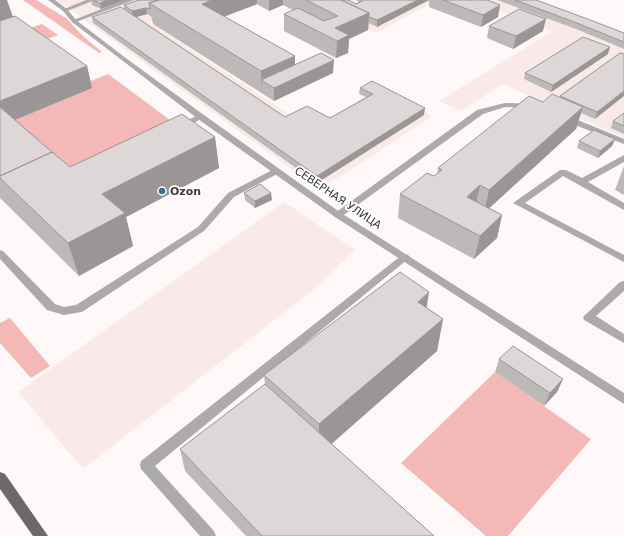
<svg xmlns="http://www.w3.org/2000/svg" width="624" height="536" font-family="'DejaVu Sans',sans-serif">
<style>
.built{fill:#f9eae9}
.green{fill:#f4b8b6}
.lines{fill:none;stroke-linecap:round;stroke-linejoin:round}
.service{fill:#acaaaa;fill-rule:evenodd}
.minor{fill:#acaaaa;fill-rule:evenodd}
.primary{fill:#6d6968;fill-rule:evenodd}
.wall{fill:#beb9b9}
.shaded-wall{fill:#9b9696}
.building{fill:#ddd7d7;stroke:#9b9696}
.poi-dot{fill:#3a728c;stroke:#fff;stroke-width:1.5}
.labels{text-anchor:middle;dominant-baseline:central;stroke-width:3.5;stroke-linejoin:round;paint-order:stroke}
.poi-label{font-size:11px;font-weight:bold;fill:#3b3939;stroke:#fff;text-anchor:start}
.street-label{font-size:11px;fill:#3b3939;stroke:#fff}
</style>
<rect width="100%" height="100%" fill="#fef8f8"/>
<path class="built" d="M57 0H210L149 22 338 146 407 102 432 116 363 162 319 189Z
M308 0H437L376 33Z
M470 0H526L624 37V138L503 84 461 111 439 101 553 31Z
M284 202 355 250 312 291 83 469 18 392Z"/>
<path class="green" d="M23 0H36L66 18 83 36 102 52 99 53Z
M42 24 58 35 32 45 16 33Z
M108 74 197 140 79 198 0 126 86 83Z
M10 318 50 366 31 378 0 343V323Z
M495 372 591 439 508 536H486L401 463Z"/>
<g class="lines">
<path class="service" d="M86 0H95L67 11 62 10Z
M125 0H134L76 22 71 21Z
M505 103 534 104 535 106 531 108 505 107 483 114 341 217H335L333 215 335 213 477 110Z
M198 115H201L205 117 182 129H176L175 127Z
M562 116H568L624 139V144L562 120Z
M624 155V162L588 182 624 203V210L563 176 525 203 624 255V262L513 203 560 170H566L582 178Z
M276 168 279 169 280 171 279 173 234 197 204 231 82 312 64 315 47 310 0 259V250L3 251 55 304 64 307 76 305 198 227 228 193Z
M405 254 408 255 410 257 408 259 155 466 214 531 216 536H200L141 469 140 465 141 461 402 255Z
M624 281V291L596 316 624 334V343L584 320 583 317 620 282Z"/>
<path class="minor" d="M48 0H55L67 9 76 20 127 59 204 115 341 213 624 393V404L335 217 198 119 123 61 72 22 63 11Z"/>
<path class="primary" d="M0 472 5 474 48 536H33L0 489Z"/>
</g>
<path class="wall" d="M91 0H125L101 9 92 5Z
M139 0H348L356 4 359 2 357 1V0H487L500 5 498 17 481 27 429 7V0L377 27 369 23 368 30 349 39 348 53 336 58 284 31V14L293 10 283 5 269 11 257 4 224 17 295 56V65L333 73 274 101 153 24 151 16 147 14 136 17 285 117 330 118 366 97 359 94 360 88 424 115 317 183 93 23 92 17 124 9V5Z
M497 0H536L624 33V49L576 29Z
M0 21 87 66 92 88 15 120 70 167 215 137 219 168 126 217 133 246 79 276 0 198Z
M489 26 543 31 513 49 487 38Z
M620 53 595 119 581 113 576 129 489 208 502 215 497 238 474 259 398 218 400 194 434 176 437 174 438 168 543 102 560 97V96Z
M608 54 551 92 524 79 525 73Z
M624 113V134L611 128 613 121Z
M615 139 612 146 598 158 577 148 579 141Z
M624 166V195L615 190Z
M244 193 272 200 255 208 245 200Z
M427 308 443 319 437 351 331 444 434 536H246L185 471 180 449 265 384 264 375Z
M499 359 563 379 557 392 544 406 495 372Z"/>
<path class="shaded-wall" d="M0 0H7L13 17 0 21Z
M107 0H125L101 9 100 3Z
M212 0H257V4L204 24 202 4Z
M269 0H283V5L269 11Z
M418 0H429L377 27V20Z
M500 5 498 17 481 27 483 15Z
M146 8 147 14 133 18 132 11Z
M369 13 368 30 349 39 348 53 336 58 337 41 335 28Z
M546 19 543 31 513 49 516 36Z
M610 47 608 54 551 92 553 85Z
M295 56V78L261 80 262 93 261 71Z
M334 60 333 73 274 101V88Z
M87 66 92 88 0 126V101Z
M624 91V96L595 119 597 112Z
M583 107 576 129 484 213 489 190Z
M425 108 424 115 317 183V176Z
M215 137 219 168 126 217 133 246 79 276 68 243 102 194Z
M615 139 612 146 598 158 600 151Z
M480 185 475 208 467 197Z
M271 193 272 200 255 208V201Z
M502 215 497 238 474 259 480 236Z
M429 292 424 325 418 302Z
M443 319 437 351 319 455V424Z
M563 379 557 392 544 406 550 393Z"/>
<path class="building" d="M93 0H107L100 3Z
M139 0H159L149 3 150 9 146 8 132 11 124 5Z
M159 0H212L202 4 295 56 261 71 149 3Z
M306 0H341L369 13 335 28 349 35 337 41 284 14 298 8 324 21 338 16Z
M341 0H348L356 4 364 0H418L377 20 369 17V13Z
M443 0H487L500 5 483 15Z
M515 0H536L585 18 624 33V42L577 23Z
M121 7 285 117 307 106 330 118 373 94 360 88 372 81 425 108 317 176 92 17Z
M519 9 546 19 516 36 489 26Z
M15 16 87 66 0 101V21Z
M583 37 610 47 553 85 525 73Z
M321 53 334 60 274 88 261 80Z
M620 53 624 54V91L597 112 560 96Z
M552 94 583 107 489 190 480 185 467 197 502 215 480 236 400 194 427 173 434 176 442 170 438 168 529 96 543 102Z
M0 107 52 152 0 176Z
M624 113V126L613 121Z
M182 114 215 137 102 194 125 213 68 243 0 178V176L52 152 70 167Z
M594 130 615 139 600 151 579 141Z
M260 184 271 193 255 201 244 193Z
M400 272 429 292 418 302 443 319 319 424 264 375Z
M513 346 563 379 550 393 499 359Z
M265 384 434 536H262L180 449Z"/>
<circle class="poi-dot" cx="162" cy="191" r="4"/>
<g class="labels">
<g class="poi-label">
<text x="170" y="191">Ozon</text>
</g>
<g class="street-label">
<text transform="translate(338 198) rotate(34)">СЕВЕРНАЯ УЛИЦА</text>
</g>
</g>
</svg>
